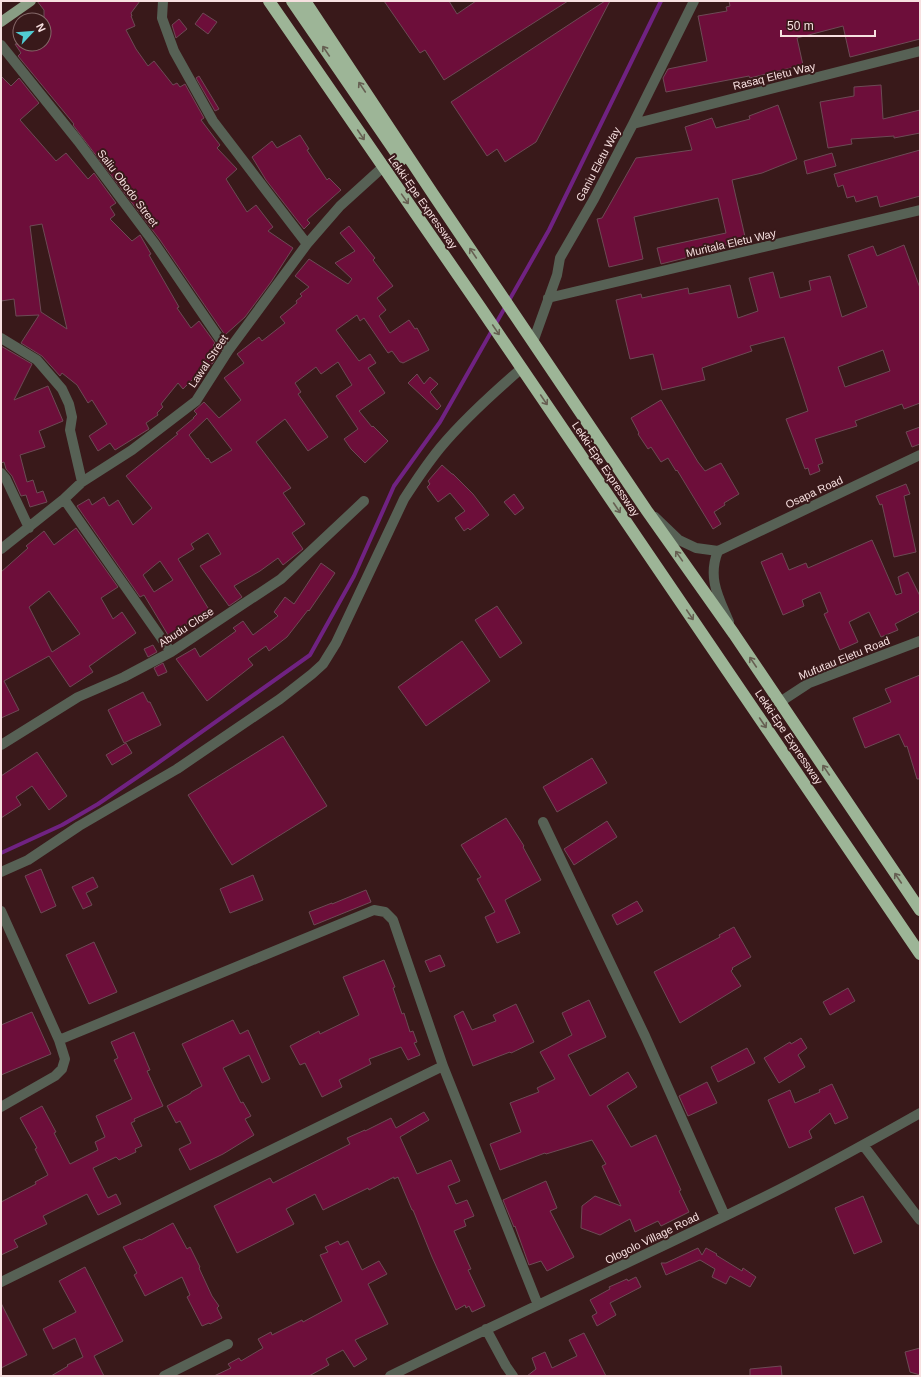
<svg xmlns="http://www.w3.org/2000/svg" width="921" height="1377" font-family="Helvetica,sans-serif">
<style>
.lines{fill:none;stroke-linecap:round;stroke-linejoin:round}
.stream{stroke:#702282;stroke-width:4}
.building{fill:#6d0e3a;stroke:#6d4a55;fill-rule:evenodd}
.minor{stroke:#576155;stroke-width:10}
.major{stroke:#899d84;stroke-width:10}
.highway{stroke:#9db597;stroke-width:12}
.oneway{stroke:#665f52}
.labels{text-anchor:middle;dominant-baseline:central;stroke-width:4;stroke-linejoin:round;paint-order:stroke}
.street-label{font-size:11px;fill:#f7e0e0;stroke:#39191a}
</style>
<rect width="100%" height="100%" fill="#39191a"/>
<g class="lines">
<path class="stream" d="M1 853 62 825 98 804 155 765 310 655 354 576 394 486 440 422 549 230 661 1"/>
</g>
<path class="building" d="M37 1H140L131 13 132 16H131L135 26 126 30 136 49 148 66 154 61 173 85 177 83 180 87 185 84 204 118 201 120 220 145 217 148 237 169 226 179 247 212 256 205 273 227 268 231 293 248 271 282 245 317 225 335 160 240 73 125 74 124 18 56 21 53 15 44H44V10Z
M384 1H449L457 14 476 1H568L444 80 425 50 420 53Z
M605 1H610L536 142 505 162 497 149 487 156 451 102Z
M729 1H920V39L850 57 843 26 797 38 803 65 750 78 749 76 666 92 663 78 668 69 707 61 698 16 727 11 726 7 730 6Z
M203 13 217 22 208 34 195 24Z
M179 19 187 29 176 38 172 25Z
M1 76 11 86 19 78 39 103 20 120 56 161 66 153 88 179 94 173 116 203 110 207 115 215 110 219 132 241 140 235 151 254 149 255 179 307 177 308 191 328 199 321 215 343 213 345 219 352 213 363 206 368 205 367 183 389 178 383 161 404 163 407 157 413 158 415 146 423 149 429 115 450 110 443 98 451 89 436 107 424 92 400 88 403 77 385 62 373 60 376 42 356 21 343 39 315 16 316 14 299 1 301ZM42 224 67 329 41 312 30 226Z
M199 76 219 109 215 111 196 78Z
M881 85 883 119 920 110V133L894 138V136L851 139 852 144 828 148 820 102 854 96V87Z
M778 105 797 159 762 173 732 180 746 241 724 246 725 248 661 264 657 248 726 233 718 198 634 217 643 259 609 267 597 219 602 218 636 158 692 150 685 127 712 118 716 128 750 119 749 116Z
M300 135 309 149 307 150 327 180 329 178 341 190 307 220 310 223 304 229 266 180 252 157 272 141 277 148Z
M920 150V196L880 207 877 196 856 202 854 196 847 198 843 185 838 187 834 174Z
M832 153 836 166 807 174 804 161Z
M349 226 375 258 373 260 393 286 377 298 386 310 379 316 390 333 409 320 415 329 417 328 429 350 403 363 401 362H400L392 351 388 353 364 318 360 321 357 315 336 330 359 361 370 354 376 363 368 368 385 393 359 411 372 427 373 426 388 441 365 463 351 449 344 439 358 429 336 396 352 385 338 362 321 374 316 367 295 383 301 392 298 394 328 437 308 451 285 419 256 442 291 488 283 493 305 524 292 533 303 549 283 565 278 558 260 571 234 586 242 597 229 606 200 566 221 554 208 533 191 544 194 549 178 559 213 616 202 622 199 617 168 635 144 595 140 597 77 506 89 499 92 505 104 497 109 506 118 500 133 525 152 508 126 476 178 434 176 433 194 418H193L197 414 194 411 204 402 219 418 241 400 224 378 244 363 237 354 259 337 262 341 285 323 280 317 297 303 296 301 302 296 300 294 309 287 295 276 309 259 348 284 352 279 335 263 355 251 340 233ZM207 418 232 450 211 463 208 458 207 459 189 435ZM160 561 173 580 154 592 143 575Z
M904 245 920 288V403L904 409 902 404 855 421 857 426 815 439 823 463 818 465 820 471 810 475 808 468 805 469 786 419 808 411 784 337 750 346 752 351 702 368 705 380 662 390 653 354 630 359 616 300 641 294 642 298 688 288 689 294 730 285 738 318 758 311 749 278 773 272 780 298 811 290 809 281 830 276 842 317 867 307 848 255 873 246 877 256ZM883 350 890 371 845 387 838 367Z
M1 346 32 364 14 400 48 386 63 421 39 431 45 447 20 455 27 482 33 480 37 493 43 491 47 502 30 507 26 495 21 496 12 476 6 469 4 462 1 463Z
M417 374 424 384 430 377 438 384 430 392 441 406 437 410 408 383Z
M661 400 698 462 705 471 721 463 739 494 724 503 725 505 714 512 721 524 713 529 677 470 676 471 668 458 661 462 651 447 648 449 638 434 639 433 631 418Z
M920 427V444L912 447 906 432Z
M442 465 452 474H453L473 494 489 515 470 530 468 528 464 531 455 518 465 511 450 493 438 502 427 487 430 484 428 481Z
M906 484 910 494 904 496 916 552 894 557 882 504 880 505 876 496Z
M514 494 524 508 515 515 504 502Z
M76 528 118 587 101 598 113 619 122 612 136 633 91 665 89 666 93 672 70 687 49 656 4 681 19 710 1 718V572L28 548 26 546 44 531 54 545ZM49 591 80 634 52 652 29 607Z
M872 540 896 595 902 593 898 577 908 572 920 596V611L895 624 898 630 881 637 869 612 849 622 858 642 840 650 824 614 828 612 820 592 802 600 804 606 783 615 761 562 782 553 789 570 806 563 808 568Z
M321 563 335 573 309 611 308 610 287 637 269 651 266 646 248 659 253 665 207 701 176 659 195 648 200 657 236 631 233 628 243 621 253 635 278 616 274 612 285 597 294 604Z
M497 606 522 643 500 658 475 620Z
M462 641 490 681 426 726 398 687Z
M153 645 157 652 148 657 144 649Z
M163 663 167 672 158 676 154 668Z
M920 675V779H917L907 746 905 747 899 734 865 748 853 718 891 702 885 689Z
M143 692 148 702H150L161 725 124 743 108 710Z
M283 736 327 806 232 865 188 795Z
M126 743 132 753 112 765 106 755Z
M37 752 67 796 49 810 32 786 16 797 21 805 1 818V776Z
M592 758 607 783 557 812 543 787Z
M506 818 524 846 523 847 541 880 505 900 520 933 497 943 485 917 495 912 477 879 481 877 461 845Z
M607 821 617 837 574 865 564 849Z
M41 869 56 906 41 913 25 876Z
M253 875 263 900 230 913 220 889Z
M93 877 98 887 86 893 92 905 83 909 72 887Z
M366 890 371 902 314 925 309 912 332 903V904Z
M637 901 643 911 617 925 612 915Z
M734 927 751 957 732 968 733 969 731 971 741 986 680 1023 654 972 720 937 719 935Z
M94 942 117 992 89 1004 66 955Z
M440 955 445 966 430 972 425 961Z
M384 960 395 987 393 988 402 1014 404 1013 410 1032 413 1031 417 1042 414 1043 420 1055 408 1060 401 1047 369 1059 371 1064 339 1080 342 1087 322 1097 305 1063 300 1065 290 1046 319 1031 320 1034 359 1015 343 977Z
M848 988 855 1001 830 1015 823 1002Z
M589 1000 606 1037 568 1055 590 1096 628 1072 637 1087 607 1106 631 1147 656 1135 681 1190 679 1191 689 1212 661 1226 658 1221 635 1232 630 1219 600 1235 581 1228 582 1206 595 1196 621 1206 602 1166 606 1164 592 1140 546 1154 545 1153 500 1170 490 1144 521 1132 510 1103 539 1092 537 1088 555 1079 540 1052 572 1035 562 1013Z
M516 1004 534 1042 511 1053 510 1052 473 1066 454 1016 463 1011 472 1030 496 1021 493 1015Z
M32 1012 51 1054 1 1075V1025Z
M233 1020 240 1034 248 1030 270 1079 262 1083 249 1055 223 1068 241 1103 243 1102 251 1116 245 1119 254 1135 223 1154 190 1170 179 1149 191 1143 180 1121 176 1123 167 1106 191 1093V1092L202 1086 182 1044Z
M134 1032 150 1070 147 1071 163 1106 134 1119 135 1121 131 1123 142 1146 135 1149 136 1152 119 1160 116 1157 93 1168 108 1198 116 1194 121 1204 98 1215 87 1194 43 1216 47 1224 14 1240 18 1247 1 1255V1202L36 1184 35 1182 48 1175 35 1149 37 1148 20 1118 42 1106 56 1132 54 1133 70 1164 98 1150 95 1142 105 1137 96 1116 132 1099 114 1060 118 1058 111 1042Z
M801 1038 807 1048 798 1055 805 1067 779 1083 764 1058 790 1042 791 1044Z
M747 1048 755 1063 718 1082 711 1067Z
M707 1082 717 1103 688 1116 679 1096Z
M832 1084 848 1118 835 1124 830 1113 809 1131 812 1138 789 1148 768 1100 790 1090 795 1103 820 1092 819 1090Z
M424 1112 429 1120 400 1137 417 1174 451 1160 460 1181 448 1186 456 1204 467 1200 474 1216 464 1220 466 1226 454 1231 471 1269 468 1270 485 1306 472 1312 469 1306 466 1308 465 1305 456 1310 432 1257 413 1210H412L398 1177 394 1179V1177L369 1190 368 1188 323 1210 315 1194 286 1209 294 1224 237 1253 214 1206 270 1178 273 1183 350 1144 347 1138 365 1130V1131L391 1118 396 1128Z
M546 1181 557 1208 550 1211 574 1257 547 1271 541 1261 529 1265 515 1226 514 1227 503 1200Z
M863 1196 882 1242 854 1254 835 1208Z
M173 1223 187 1249 190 1247 200 1267 199 1268 212 1296 219 1306 217 1308 222 1318 210 1324 209 1323 202 1326 187 1297 190 1295 182 1277 145 1296 134 1275 137 1273 123 1247 140 1239 141 1240Z
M338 1241 340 1245 348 1241 362 1270 379 1261 387 1274 368 1284 388 1324 355 1340 367 1359 354 1367 343 1350 326 1359 329 1365 309 1376H214L231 1368 228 1364 239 1358 241 1361 263 1348 258 1339 271 1332 272 1335 302 1320 303 1322 342 1301 320 1255 328 1252 325 1247Z
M698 1248 702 1255 706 1248 717 1254 716 1255 742 1271 743 1268 756 1277 750 1287 730 1276 726 1284 712 1277 715 1269 700 1260 666 1275 661 1263H666Z
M85 1267 123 1341 94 1356 104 1376H51L68 1366 67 1365 83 1357 75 1338 53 1349 43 1329 76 1312 59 1281Z
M636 1277 641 1287 610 1303 616 1315 597 1326 592 1316 597 1313 590 1300 610 1289 609 1287 627 1279 628 1281Z
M1 1303 27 1355 1 1368Z
M584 1333 606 1376H527L536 1369 532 1358 545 1352 552 1368 577 1356 569 1340Z
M920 1348V1375L910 1372 905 1352Z
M781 1366 782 1376H750V1369Z"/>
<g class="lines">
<path class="minor" d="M163 1 162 18 174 51 213 121 307 244
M1 45 78 141 155 244 228 351
M633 124 920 51
M548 298 920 210
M1 338 37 360 62 389 69 404 72 417 70 430 82 482
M533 342 557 275 560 258 594 199 633 124 694 1
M1 473 6 479 29 528
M64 499 171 652
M655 517 679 540 696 548 718 551
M1 549 64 499 82 482 132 450 196 401 228 351 307 244 340 206 383 167
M718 551 920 455
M718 551C707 578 719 598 729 622
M780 702 809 683 920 641
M1 745 78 697 124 677 171 652 281 579 364 501
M543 822 645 1036 725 1216
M1 872 28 860 79 826 177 769 280 699 312 674 323 664 336 643 404 499C415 482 427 464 440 448 464 419 493 393 522 368
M1 911 59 1040 65 1059 62 1069 55 1076 1 1107
M59 1040 374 910 385 912 393 920 443 1066 538 1305
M863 1145 920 1220
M1 1282 443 1066
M486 1329 506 1366 513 1376
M164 1376 228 1344
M390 1376C512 1316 636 1260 758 1200 813 1173 867 1143 920 1113"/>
<path class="major" d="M1 22 31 1"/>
<path class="highway" d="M269 1 480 307 920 954
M292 1 401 160
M305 1 433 194 647 511 734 634 920 910"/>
</g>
<defs><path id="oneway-shaft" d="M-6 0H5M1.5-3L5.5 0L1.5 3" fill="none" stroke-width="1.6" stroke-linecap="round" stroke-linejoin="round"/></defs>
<g class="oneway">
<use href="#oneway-shaft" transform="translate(326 51) rotate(-124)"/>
<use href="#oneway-shaft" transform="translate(362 87) rotate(-124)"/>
<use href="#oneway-shaft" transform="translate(361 135) rotate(56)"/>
<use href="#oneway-shaft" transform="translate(405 199) rotate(55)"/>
<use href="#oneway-shaft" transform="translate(473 253) rotate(-124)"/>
<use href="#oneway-shaft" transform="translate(496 330) rotate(56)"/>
<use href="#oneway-shaft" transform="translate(544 400) rotate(56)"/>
<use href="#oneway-shaft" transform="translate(617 508) rotate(56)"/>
<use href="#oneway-shaft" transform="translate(679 556) rotate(-125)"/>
<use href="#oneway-shaft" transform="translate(690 615) rotate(56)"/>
<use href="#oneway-shaft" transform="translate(753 662) rotate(-124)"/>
<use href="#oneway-shaft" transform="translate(763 723) rotate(56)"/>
<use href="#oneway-shaft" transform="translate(826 770) rotate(-124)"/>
<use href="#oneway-shaft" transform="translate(898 878) rotate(-124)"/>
</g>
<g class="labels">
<g class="street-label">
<text transform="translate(774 76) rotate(-14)">Rasaq Eletu Way</text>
<text transform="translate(598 164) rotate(-62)">Ganiu Eletu Way</text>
<text transform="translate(128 188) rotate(53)">Saliu Obodo Street</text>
<text transform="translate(423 202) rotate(55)">Lekki-Epe Expressway</text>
<text transform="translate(731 243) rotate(-13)">Muritala Eletu Way</text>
<text transform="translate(208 361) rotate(-56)">Lawal Street</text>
<text transform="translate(606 469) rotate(56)">Lekki-Epe Expressway</text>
<text transform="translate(814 492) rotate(-25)">Osapa Road</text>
<text transform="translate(186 627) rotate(-33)">Abudu Close</text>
<text transform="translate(844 658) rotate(-22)">Mufutau Eletu Road</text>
<text transform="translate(789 737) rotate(56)">Lekki-Epe Expressway</text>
<text transform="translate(652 1238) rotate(-26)">Ologolo Village Road</text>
</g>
</g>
<rect width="921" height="1377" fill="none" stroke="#f7e0e0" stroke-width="4"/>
<g transform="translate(32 32) rotate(64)"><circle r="19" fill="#39191a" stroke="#856969"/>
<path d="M0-3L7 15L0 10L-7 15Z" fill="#51ccd2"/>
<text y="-6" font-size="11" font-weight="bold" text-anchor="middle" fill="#f7e0e0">N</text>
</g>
<path d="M781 30v6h94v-6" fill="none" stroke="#f7e0e0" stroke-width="2"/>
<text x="787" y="30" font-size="12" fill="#f7e0e0" stroke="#39191a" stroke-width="3" paint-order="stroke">50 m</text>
</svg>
